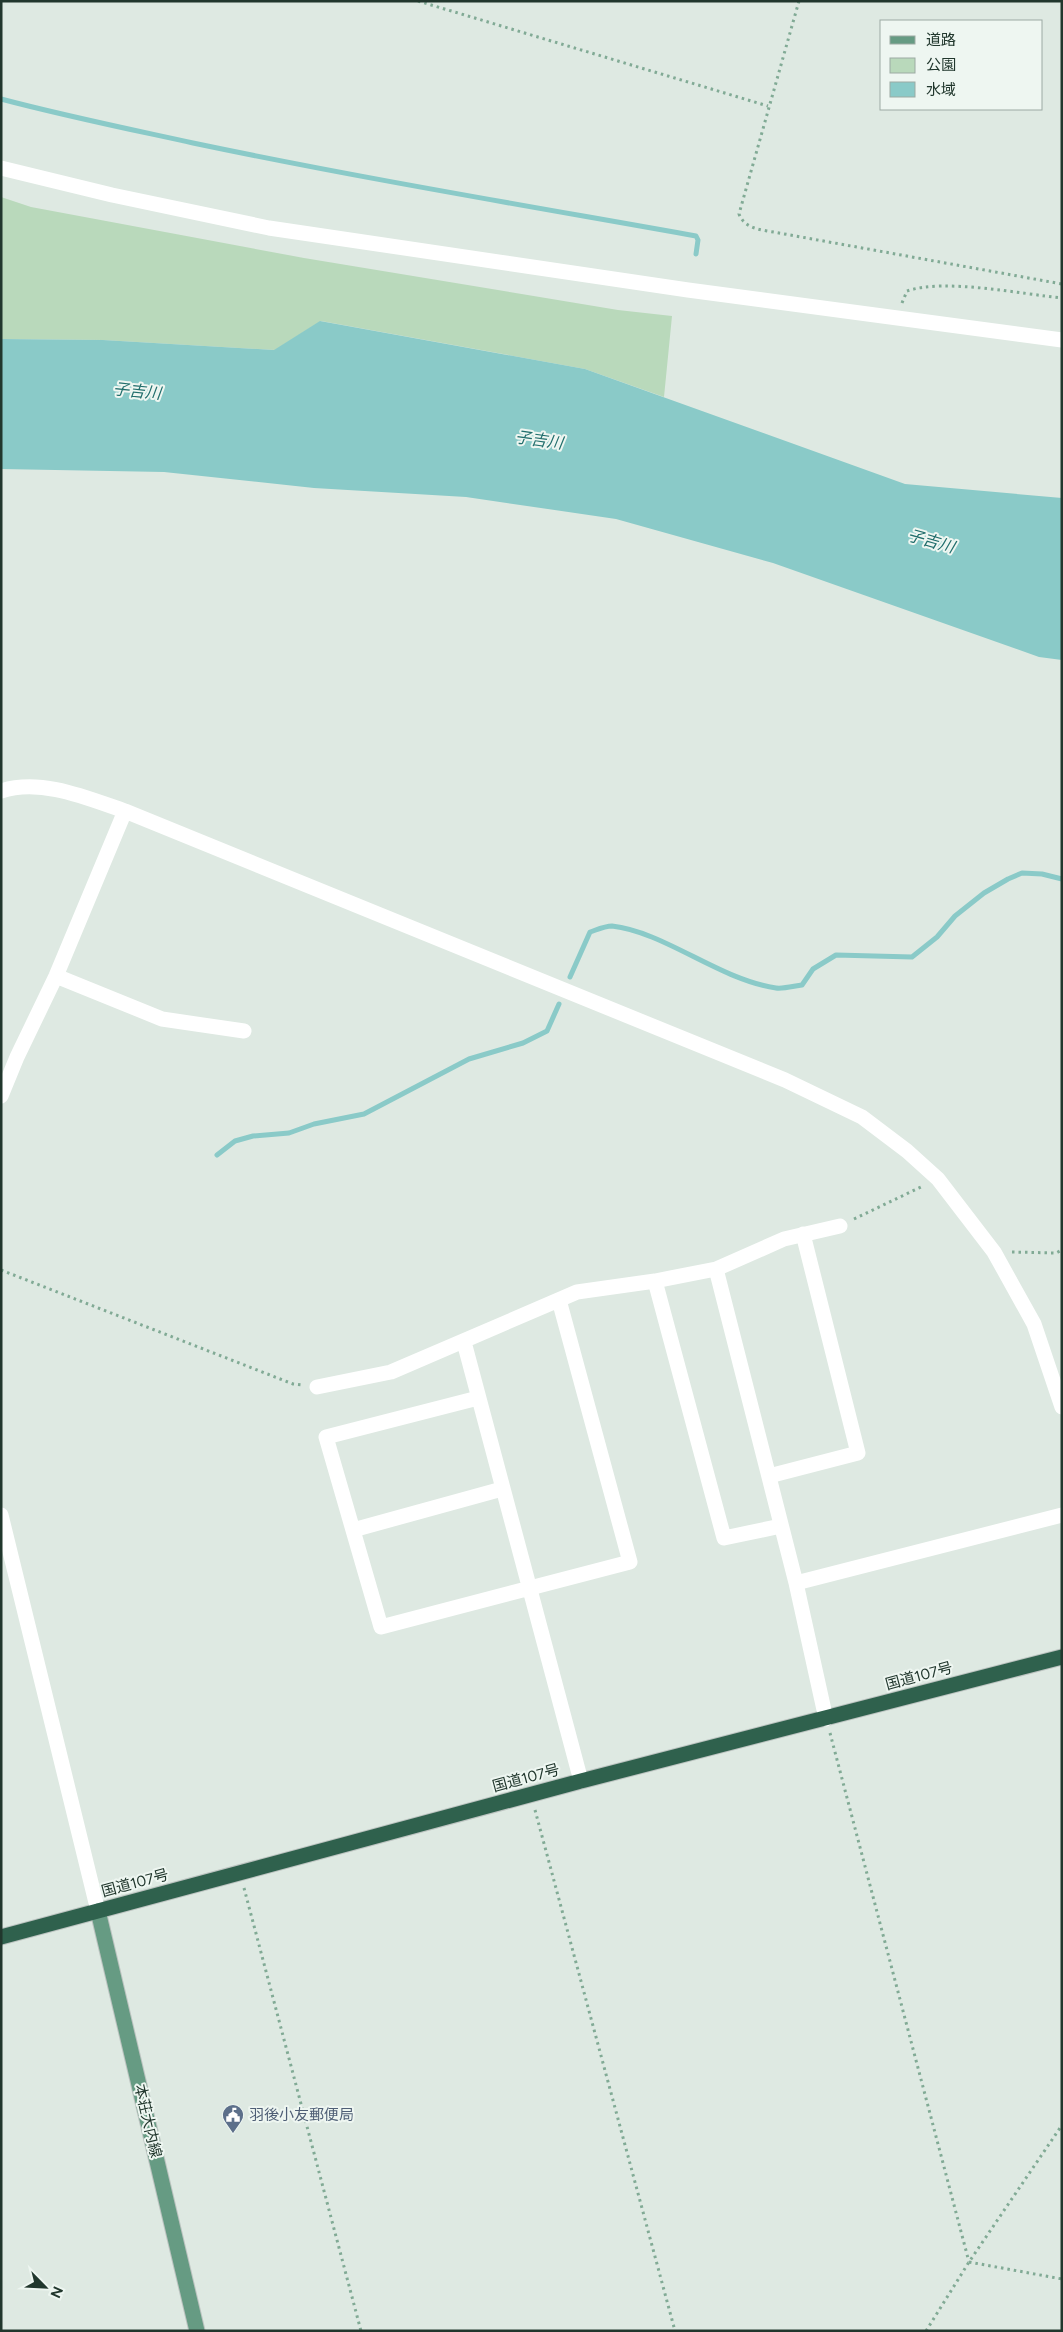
<svg xmlns="http://www.w3.org/2000/svg" width="1063" height="2332" font-family="Figtree,'Noto Sans JP',sans-serif">
<style>
.green{fill:#b9d9bb}
.water{fill:#8acac8}
.lines{fill:none;stroke-linecap:round;stroke-linejoin:round}
.stream{stroke:#8acac8;stroke-width:5}
.primary-casing{stroke:#bcc3c0;stroke-width:17}
.highway-casing{stroke:#bcc3c0;stroke-width:17}
.path{stroke:#81aa95;stroke-width:3;stroke-dasharray:2.5 4;stroke-linecap:butt}
.street{stroke:#fff;stroke-width:15}
.primary{stroke:#669b83;stroke-width:15}
.highway{stroke:#2f614d;stroke-width:15}
.labels{text-anchor:middle;dominant-baseline:central;stroke-width:4;stroke-linejoin:round;paint-order:stroke}
.street-label{font-size:15px;fill:#21372d;stroke:#eef6f1}
.service-label{font-size:15px;fill:#4e5e75;stroke:#eef6f1;text-anchor:start}
.water-label{font-size:16px;font-style:italic;fill:#216e6c;stroke:#eef6f1}
</style>
<rect width="100%" height="100%" fill="#dee9e2"/>
<path class="green" d="M1 197 31 207 304 258 618 310 672 316 664 397 585 369 321 321 275 350 103 340 1 339Z"/>
<path class="water" d="M320 321 585 369 905 484 1062 498V660L1039 657 773 563 616 519 466 497 314 488 164 472 1 469V339L103 340 274 350Z"/>
<g class="lines">
<path class="stream" d="M1 99C65 116 129 129 193 143 360 178 528 206 696 236L698 240 696 254
M570 977 590 932C596 930 605 926 612 926 665 932 720 980 776 988 784 989 794 986 802 985L813 969 836 955 912 957 937 937 955 916 984 893 1008 879 1022 873 1042 874 1062 879
M217 1155 235 1141 253 1136 289 1133 314 1124 364 1114 469 1059 523 1043 547 1031 559 1004"/>
<g class="primary-casing">
<path id="primary" d="M98 1911 197 2331"/>
</g>
<g class="highway-casing">
<path id="highway" d="M1 1937 581 1781 1062 1657"/>
</g>
<path class="path" d="M418 1 768 106
M799 1 739 214C745 230 764 230 779 233L1062 284
M902 303 907 291C944 278 1021 294 1062 298
M854 1219 923 1186
M1012 1252 1056 1253 1062 1250
M1 1270 293 1384 302 1385
M830 1733 969 2262
M535 1810 675 2331
M244 1888 361 2331
M969 2262 1062 2279
M926 2331 969 2262 1062 2125"/>
<path class="street" d="M1 168 112 195 269 228 688 290 1062 340
M1 791C41 778 87 798 125 811L785 1080 862 1117 907 1151 938 1179 994 1252 1034 1324 1062 1407
M56 976 162 1019 244 1031
M1 1096 17 1057 56 976 125 811
M716 1269 796 1583 826 1719
M655 1281 724 1538 781 1526
M464 1342 581 1781
M317 1387 391 1372 577 1292 655 1281 716 1269 784 1239 840 1226
M478 1398 326 1437 381 1627 630 1562 559 1300
M769 1476 858 1453 803 1234
M1 1515 98 1911
M353 1530 502 1489
M796 1583 1062 1515"/>
<use href="#primary" class="primary"/>
<use href="#highway" class="highway"/>
</g>
<defs>
<g id="civic-pin" transform="scale(1.125)"><path d="M0 17L-7.5 6A9.5 9.5 0 1 1 7.5 6Z" fill="#5c6f8a" stroke="#eef6f1"/><path d="M-.6-6.5H3V-4.5H.6V-3L4-1V1h2V6H-6V1h2V-1L-.6-3ZM-1.2 2.5V6h2.4V2.5Z" fill="#fff"/></g>
</defs>
<g fill-rule="evenodd">
<use href="#civic-pin" x="233" y="2115"/>
</g>
<g class="labels">
<g class="street-label">
<text transform="translate(919 1676) rotate(-15)">国道107号</text>
<text transform="translate(526 1778) rotate(-15)">国道107号</text>
<text transform="translate(135 1883) rotate(-15)">国道107号</text>
<text transform="translate(148 2121) rotate(77)">本荘大内線</text>
</g>
<g class="service-label">
<text x="249" y="2115">羽後小友郵便局</text>
</g>
<g class="water-label">
<text transform="translate(137 391) rotate(6)">子吉川</text>
<text transform="translate(539 440) rotate(8)">子吉川</text>
<text transform="translate(931 541) rotate(16)">子吉川</text>
</g>
</g>
<rect width="1063" height="2332" fill="none" stroke="#21372d" stroke-width="5"/>
<rect x="880" y="20" width="162" height="90" fill="#eef6f1" stroke="#9caaa3"/>
<rect x="890" y="36" width="25" height="8" fill="#669b83" stroke="#9caaa3"/>
<text x="926" y="45" font-size="15" fill="#21372d">道路</text>
<rect x="890" y="58" width="25" height="15" fill="#b9d9bb" stroke="#9caaa3"/>
<text x="926" y="70" font-size="15" fill="#21372d">公園</text>
<rect x="890" y="82" width="25" height="15" fill="#8acac8" stroke="#9caaa3"/>
<text x="926" y="95" font-size="15" fill="#21372d">水域</text>
<g transform="translate(45 2287) rotate(114)" stroke="#eef6f1" stroke-width="4" paint-order="stroke">
<path d="M0-4L9 19L0 12L-9 19Z" fill="#21372d"/>
<text y="-8" font-size="14" font-weight="bold" text-anchor="middle" fill="#21372d">N</text>
</g>
</svg>
